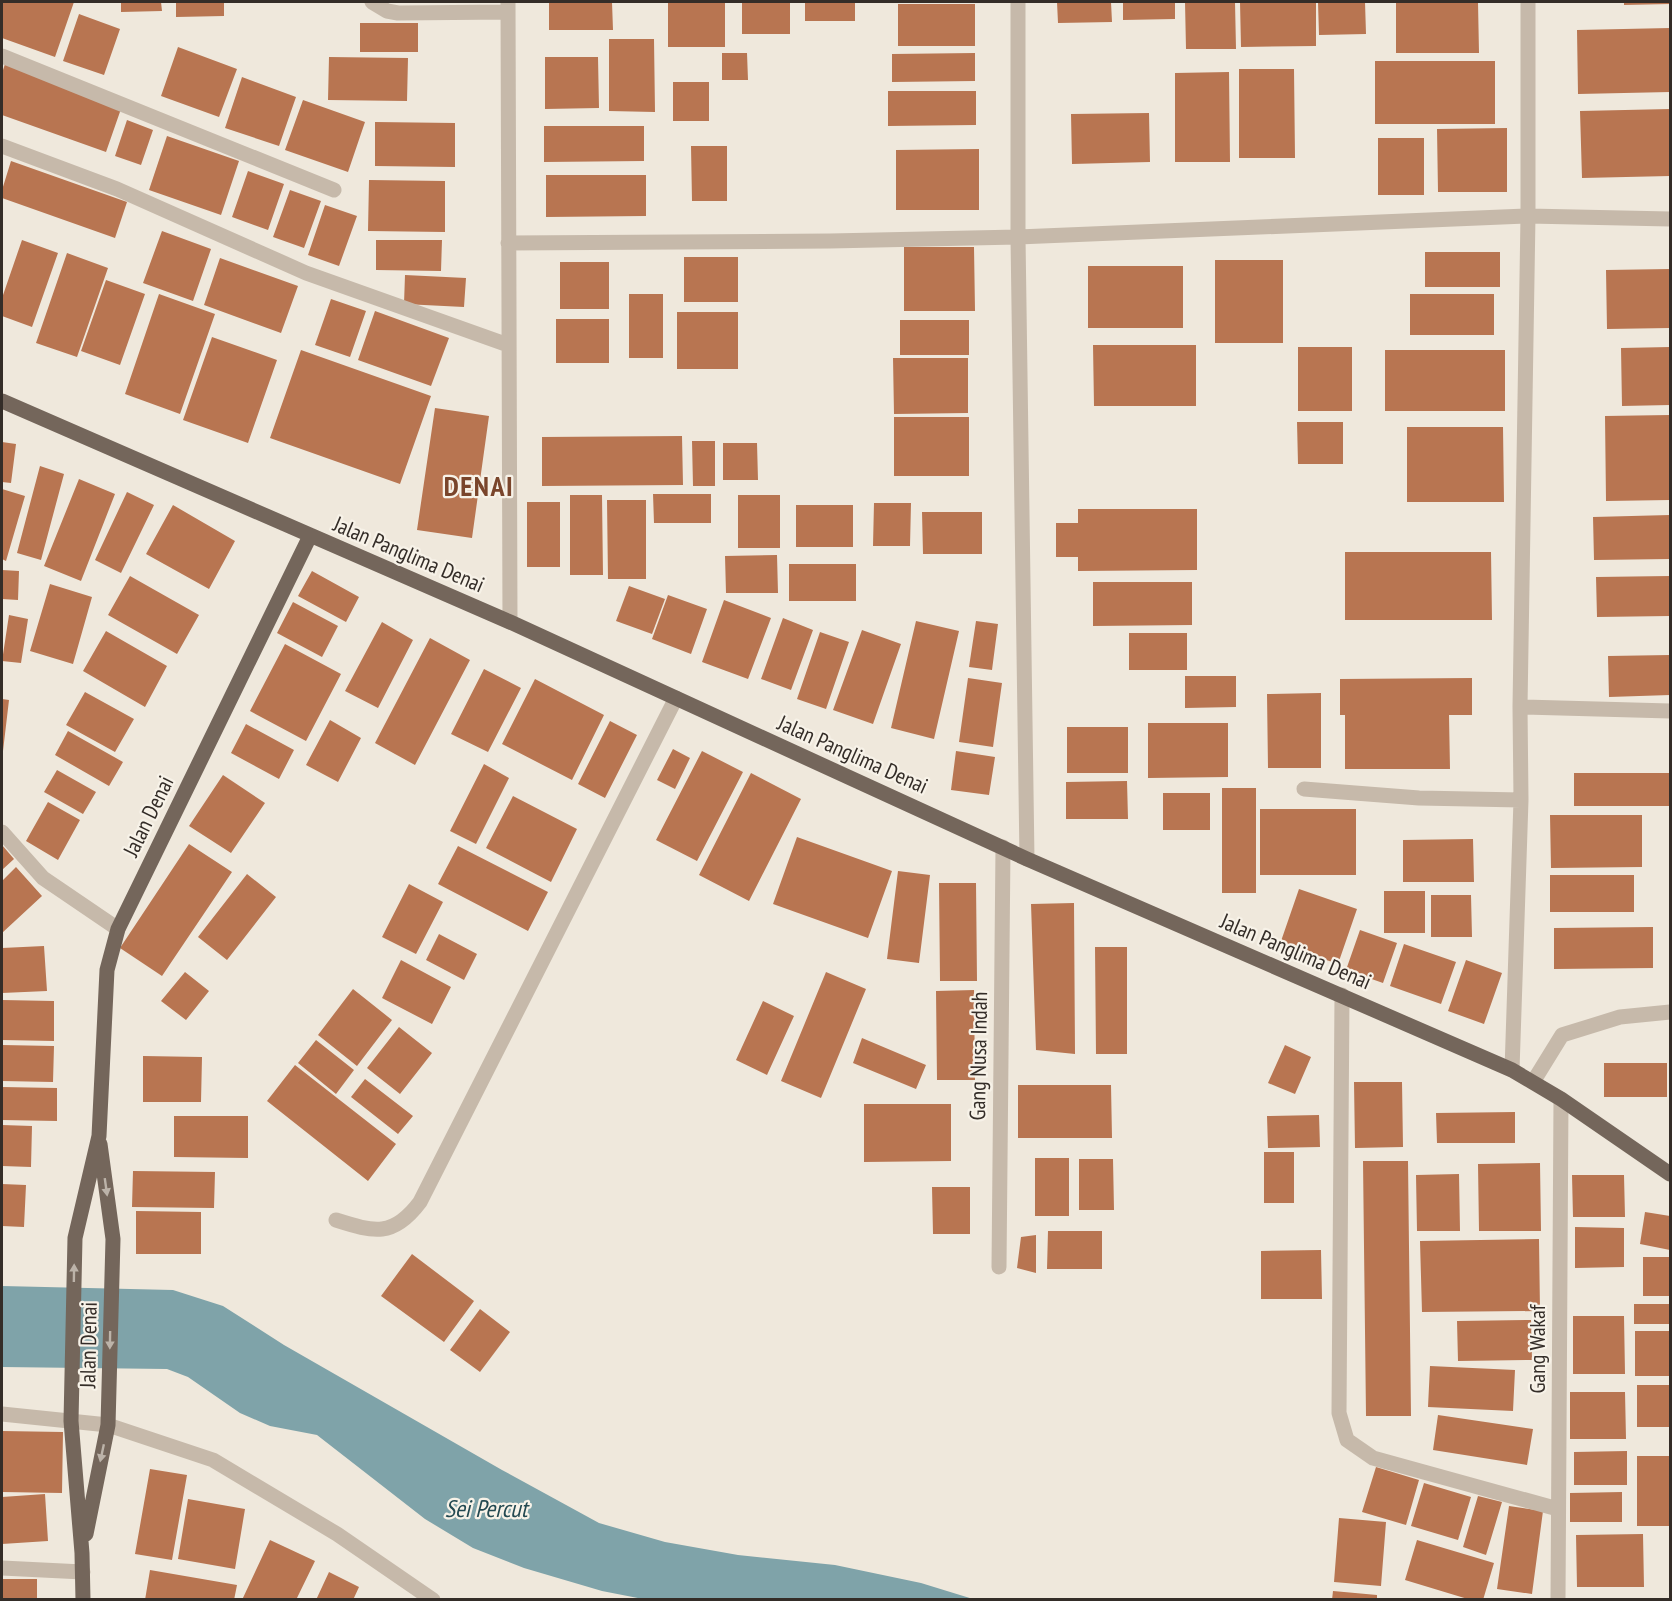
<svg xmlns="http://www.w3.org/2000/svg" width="1672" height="1601" font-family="'PT Sans Narrow',sans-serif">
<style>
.water{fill:#7fa3a9}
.building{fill:#b87551}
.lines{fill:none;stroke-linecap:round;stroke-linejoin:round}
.minor{stroke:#c6b9aa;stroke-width:15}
.major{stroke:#74665b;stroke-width:15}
.oneway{fill:#bcb3a9}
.labels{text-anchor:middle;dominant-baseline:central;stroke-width:4.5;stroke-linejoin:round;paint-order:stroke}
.street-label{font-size:22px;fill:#342d28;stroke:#f7f2e8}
.water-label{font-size:24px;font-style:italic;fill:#234951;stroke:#f7f2e8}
.district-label{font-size:28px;font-weight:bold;letter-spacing:1.5px;fill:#7a452b;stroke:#f7f2e8}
</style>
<rect width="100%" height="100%" fill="#efe8dc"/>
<path class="water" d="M2 1286 173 1290 223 1306 284 1345 502 1470 599 1523 665 1542 738 1555 835 1565 921 1583 973 1599 648 1600 602 1591 524 1568 473 1548 425 1519 317 1435 270 1426 240 1413 188 1377 167 1369 2 1367Z"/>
<path class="building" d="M2 2H74L55 57 2 38Z
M121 2H161L162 11 121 12Z
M176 2H224V16L176 17Z
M549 2H612L613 30H549Z
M668 2H725V47H668Z
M742 2H790V34H742Z
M805 2H855V21H805Z
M1057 2H1111L1112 22 1058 23Z
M1123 2H1175V19L1123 20Z
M1185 2H1235L1236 49H1186Z
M1240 2H1316V46L1241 47Z
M1318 2H1365L1366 34 1319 35Z
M1396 2H1478L1479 53H1396Z
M1624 2H1670V4L1624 5Z
M898 4H975V46H898Z
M79 14 120 29 104 75 63 61Z
M360 23H418V52H360Z
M1670 28V92L1578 94 1577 30Z
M609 39H654L655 112 609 111Z
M178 47 237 69 219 117 161 96Z
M722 53H747L748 80H722Z
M975 53V81L892 82V54Z
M329 57 408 58 407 101 328 100Z
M545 57H598L599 108 545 109Z
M1375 61H1495V124H1375Z
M5 64 122 106 106 152 2 115V73Z
M1239 69H1294L1295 158H1239Z
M1229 72 1230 162H1175V73Z
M242 77 296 97 279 146 225 128Z
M673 82H709V121H673Z
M888 91H976V125L888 126Z
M303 100 365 122 348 172 285 150Z
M1670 109V176L1582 178 1580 111Z
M1149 113 1150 162 1072 164 1071 114Z
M127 120 153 130 141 165 115 156Z
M375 122 455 123V167L375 166Z
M544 126H644V161L544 162Z
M1507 128V192H1438L1437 129Z
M167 136 239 161 221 215 149 190Z
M1378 138H1424V195H1378Z
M691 146H727V201H692Z
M979 149V210H896V150Z
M11 161 127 202 115 238 2 198V190Z
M248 171 284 184 268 230 232 217Z
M546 175H646V216L546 217Z
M369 180 445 181V232L368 231Z
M290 190 321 201 304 248 273 237Z
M325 205 357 216 339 266 308 255Z
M162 231 211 249 193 301 143 283Z
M22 240 58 253 32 327 2 316V298Z
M376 240H442L441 271 376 270Z
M904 247H974L975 311H904Z
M1425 252H1500V287H1425Z
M67 253 108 268 77 357 36 343Z
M684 257H738V302H684Z
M220 258 298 286 281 333 204 305Z
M1215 260H1283V343H1215Z
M560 262H609V309H560Z
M1088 266H1183V328H1088Z
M1670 269V328L1607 329 1606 270Z
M405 275 466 278 464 307 404 304Z
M106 280 145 294 120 365 81 351Z
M159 294 215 314 180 414 125 394Z
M629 294H663V358H629Z
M1410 294H1494V335H1410Z
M331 299 366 311 350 357 315 345Z
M375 311 449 338 431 386 358 360Z
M677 312H738V369H677Z
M556 319H609V363H556Z
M900 320H969V355H900Z
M212 337 277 360 248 443 183 420Z
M1093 345H1196V406H1094Z
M1298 347H1352V411H1298Z
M1670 347V405L1622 406 1621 348Z
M301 350 431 396 400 484 270 438Z
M1385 350H1505V411H1385Z
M893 358H968V413L894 414Z
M435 408 489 416 472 538 417 530Z
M1670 415V500L1606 501 1605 416Z
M894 417H969V476H894Z
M1297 422H1343V464H1298Z
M1407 427H1503L1504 502H1407Z
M682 436 683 485 542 486V437Z
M692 441H715V486H693Z
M2 442 16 444 11 483 2 482Z
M723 443H757L758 480H723Z
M40 466 64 474 41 560 17 553Z
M79 479 115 494 81 581 44 566Z
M2 489 25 496 6 561 2 559Z
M127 492 154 505 121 573 95 560Z
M653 494H711V523H654Z
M570 495H602L603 575H570Z
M738 495H780V548H738Z
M607 500H646V579H608Z
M527 502H560V567H527Z
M874 503H911L910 546H873Z
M173 505 235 541 209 589 146 554Z
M796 505H853V547H796Z
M1078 509H1197V570L1078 571V557H1056V523H1078Z
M922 512H982V554H923Z
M1670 515V559L1594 560 1593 517Z
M1345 552H1491L1492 620H1345Z
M777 555 778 593H726L725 556Z
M789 564H856V601H789Z
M2 570 19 571 18 600 2 599Z
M312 571 359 597 346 622 298 596Z
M130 576 199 615 177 654 108 615Z
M1670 576V616L1597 617 1596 577Z
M1093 582H1192V625L1093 626Z
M50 584 92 597 73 664 30 651Z
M629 586 665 599 652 634 616 621Z
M668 595 707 609 691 654 652 639Z
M724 600 771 618 748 679 702 662Z
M293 602 338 626 322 657 277 633Z
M9 615 28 619 21 663 2 661Z
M783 618 813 630 791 690 761 679Z
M916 621 959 631 934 739 891 728Z
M976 621 998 624 992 670 969 667Z
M382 622 413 640 378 708 345 691Z
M862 630 901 644 873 724 833 710Z
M106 631 167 666 145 707 83 671Z
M820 632 849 642 826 709 797 699Z
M1129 633H1187V670H1129Z
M430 638 470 660 415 765 375 743Z
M285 644 341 674 306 741 250 711Z
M1670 655V695L1609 697 1608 656Z
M484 669 521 688 488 752 451 734Z
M1185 676H1236V707L1185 708Z
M968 678 1002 683 993 747 959 742Z
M1472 678V715H1449L1450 769H1345V715H1340V679Z
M535 679 604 715 572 780 502 744Z
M85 692 134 719 115 752 66 725Z
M1321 693V768H1268L1267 694Z
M2 699 9 700 3 751H2Z
M330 720 361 738 338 782 306 765Z
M610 721 637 735 605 798 578 784Z
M1148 723H1228V777L1148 778Z
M246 724 294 750 279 779 231 753Z
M1067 727H1128V773H1067Z
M68 731 123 762 109 786 55 755Z
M673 749 690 758 675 789 657 780Z
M702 751 743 772 697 861 656 840Z
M956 751 995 757 989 795 951 790Z
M484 764 509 778 476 844 450 831Z
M57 770 96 792 83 814 44 792Z
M751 773 801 799 749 901 699 875Z
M1574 773H1670V806H1574Z
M223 775 265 803 231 853 189 826Z
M1127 781 1128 819H1066V782Z
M1222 788H1256V893H1222Z
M1163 793H1210V830H1163Z
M513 796 577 829 551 882 486 848Z
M48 802 80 820 58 860 26 841Z
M1260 809H1356V875H1260Z
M1550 815H1642V867L1551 868Z
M797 837 892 871 868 938 773 904Z
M1473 839 1474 882H1403V840Z
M189 844 232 872 162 976 120 948Z
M2 845 14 859 2 870Z
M458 846 548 892 528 931 438 884Z
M16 867 42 896 2 933V881Z
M898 871 930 875 919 963 887 959Z
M247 874 276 897 227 960 198 937Z
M1550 875H1634V912H1550Z
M939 883H976L977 981H940Z
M409 884 443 902 416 954 382 937Z
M1299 889 1357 909 1338 964 1280 944Z
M1384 891H1425V933H1384Z
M1431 895H1471L1472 937H1431Z
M1074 903 1075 1054 1036 1050 1031 904Z
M1653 927V968L1554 969V928Z
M1360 930 1397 943 1383 983 1346 970Z
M439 934 477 954 464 980 426 960Z
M1404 944 1456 962 1441 1004 1390 986Z
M44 946 47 991 2 993V948Z
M1095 947H1127V1054H1096Z
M401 960 451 987 432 1024 382 998Z
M1466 960 1502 973 1484 1024 1448 1011Z
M185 972 209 991 186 1020 161 1001Z
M826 972 866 989 821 1098 781 1081Z
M353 989 392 1020 357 1066 318 1035Z
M974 990 975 1080H937L936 991Z
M2 1000 54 1001V1041L2 1040Z
M763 1001 794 1016 767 1075 736 1060Z
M399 1027 432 1053 400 1094 367 1068Z
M862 1038 926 1065 916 1089 853 1063Z
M316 1040 354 1070 336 1094 298 1063Z
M2 1045 54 1046 53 1082 2 1081Z
M1285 1045 1311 1057 1295 1094 1268 1083Z
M143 1056 202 1057 201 1102H143Z
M1604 1063H1667V1097H1604Z
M295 1065 396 1144 368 1181 267 1101Z
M365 1079 413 1116 398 1134 351 1097Z
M1354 1082H1402L1403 1147 1355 1148Z
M1018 1085H1111L1112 1138H1018Z
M2 1087 57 1088V1121L2 1120Z
M864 1104H951V1161L864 1162Z
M1515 1112V1143H1437L1436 1113Z
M1319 1115 1320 1147 1268 1148 1267 1116Z
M174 1116H248V1158L174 1157Z
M2 1125 32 1126 31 1167 2 1166Z
M1264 1152H1294V1203H1264Z
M1035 1158H1069V1216H1035Z
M1079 1159H1113L1114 1210H1079Z
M1363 1161H1408L1411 1416H1366Z
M1540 1163 1541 1231H1479L1478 1164Z
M133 1171 215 1172 214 1208 132 1207Z
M1459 1174 1460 1231H1417L1416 1175Z
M1572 1175H1624L1625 1217H1573Z
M2 1184 26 1185 24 1227 2 1226Z
M932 1187H970V1234H933Z
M136 1211 201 1212V1254H136Z
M1645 1212 1670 1216V1250L1640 1244Z
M1575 1227 1624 1228V1267L1575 1268Z
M1048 1231H1102V1269H1047Z
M1036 1235V1273L1017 1268 1021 1237Z
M1539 1239 1540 1311 1422 1312 1420 1241Z
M1321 1250 1322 1299H1261V1251Z
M412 1254 474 1301 444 1342 381 1296Z
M1643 1257H1670V1296H1643Z
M1634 1304H1670V1324H1634Z
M480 1309 510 1332 480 1372 450 1350Z
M1573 1316H1624L1625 1374H1573Z
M1531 1320 1532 1360 1458 1361 1457 1321Z
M1635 1331H1670V1376H1635Z
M1430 1366 1515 1370 1513 1411 1428 1407Z
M1637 1385H1670V1427H1637Z
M1570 1392H1625L1626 1439H1570Z
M1438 1415 1533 1429 1527 1465 1433 1450Z
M2 1431 63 1432 62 1493 2 1492Z
M1627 1451V1485H1574V1452Z
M1637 1456H1670V1526H1637Z
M1376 1467 1419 1480 1406 1525 1362 1512Z
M150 1469 187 1475 172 1560 135 1554Z
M1424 1483 1471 1497 1458 1540 1411 1526Z
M1622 1492V1522H1570V1493Z
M45 1494 48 1541 2 1544V1497Z
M1478 1496 1502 1502 1486 1555 1463 1547Z
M188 1499 245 1509 235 1569 178 1559Z
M1509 1506 1543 1511 1532 1594 1497 1589Z
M1339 1518 1386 1522 1381 1586 1334 1582Z
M1643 1534 1644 1587H1577L1576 1535Z
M270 1540 315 1561 296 1600H242Z
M1417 1540 1494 1563 1483 1600H1471L1405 1580Z
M150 1570 237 1585 234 1600H145Z
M329 1572 359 1587 353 1600H316Z
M2 1579H37V1600H2Z
M1333 1591 1377 1595V1600H1332Z"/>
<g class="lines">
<path class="minor" d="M372 2 387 11 398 13 508 12
M508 2 510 622
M1018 2V237L1027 859
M2 56 334 190
M2 146 117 189 306 273 508 345
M508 243 830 241 1018 237 1528 216 1670 219
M1520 707 1670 711
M1304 789 1419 798 1521 800
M2 832 43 878 118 929
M1342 995 1339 1413 1347 1440 1373 1458 1558 1509
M1512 1070 1521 800 1520 707 1528 216V2
M1533 1082 1562 1035 1620 1017 1670 1012
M336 1220C374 1232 393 1238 420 1202L676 698
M999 1267 1003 847
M2 1414 108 1425 213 1460 337 1534 433 1600
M2 1568 83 1572
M1558 1600 1561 1099"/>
<path class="major" d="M2 401 510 622 1027 859 1512 1070 1561 1099 1670 1174
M86 1534 108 1425 113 1239 100 1144
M83 1600 82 1553 71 1421 75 1238 99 1136 107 970 118 929 310 536"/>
</g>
<defs><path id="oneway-solid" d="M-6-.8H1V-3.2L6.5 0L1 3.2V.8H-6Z" transform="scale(1.5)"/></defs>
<g class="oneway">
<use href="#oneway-solid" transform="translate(106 1187) rotate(82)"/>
<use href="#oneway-solid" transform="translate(74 1273) rotate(-89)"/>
<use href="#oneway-solid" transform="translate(110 1340) rotate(91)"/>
<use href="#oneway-solid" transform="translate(102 1453) rotate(102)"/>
</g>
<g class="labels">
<g class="street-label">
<text transform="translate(409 554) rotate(23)">Jalan Panglima Denai</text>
<text transform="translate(853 754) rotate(24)">Jalan Panglima Denai</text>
<text transform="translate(148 816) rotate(-64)">Jalan Denai</text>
<text transform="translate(1296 951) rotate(23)">Jalan Panglima Denai</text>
<text transform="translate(978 1056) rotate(-89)">Gang Nusa Indah</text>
<text transform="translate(88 1345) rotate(-89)">Jalan Denai</text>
<text transform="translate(1537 1349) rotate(-90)">Gang Wakaf</text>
</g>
<g class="water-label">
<text x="486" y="1508">Sei Percut</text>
</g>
<g class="district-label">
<text x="479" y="485">DENAI</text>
</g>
</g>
<rect width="1672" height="1601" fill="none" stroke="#342d28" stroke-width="6"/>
</svg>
